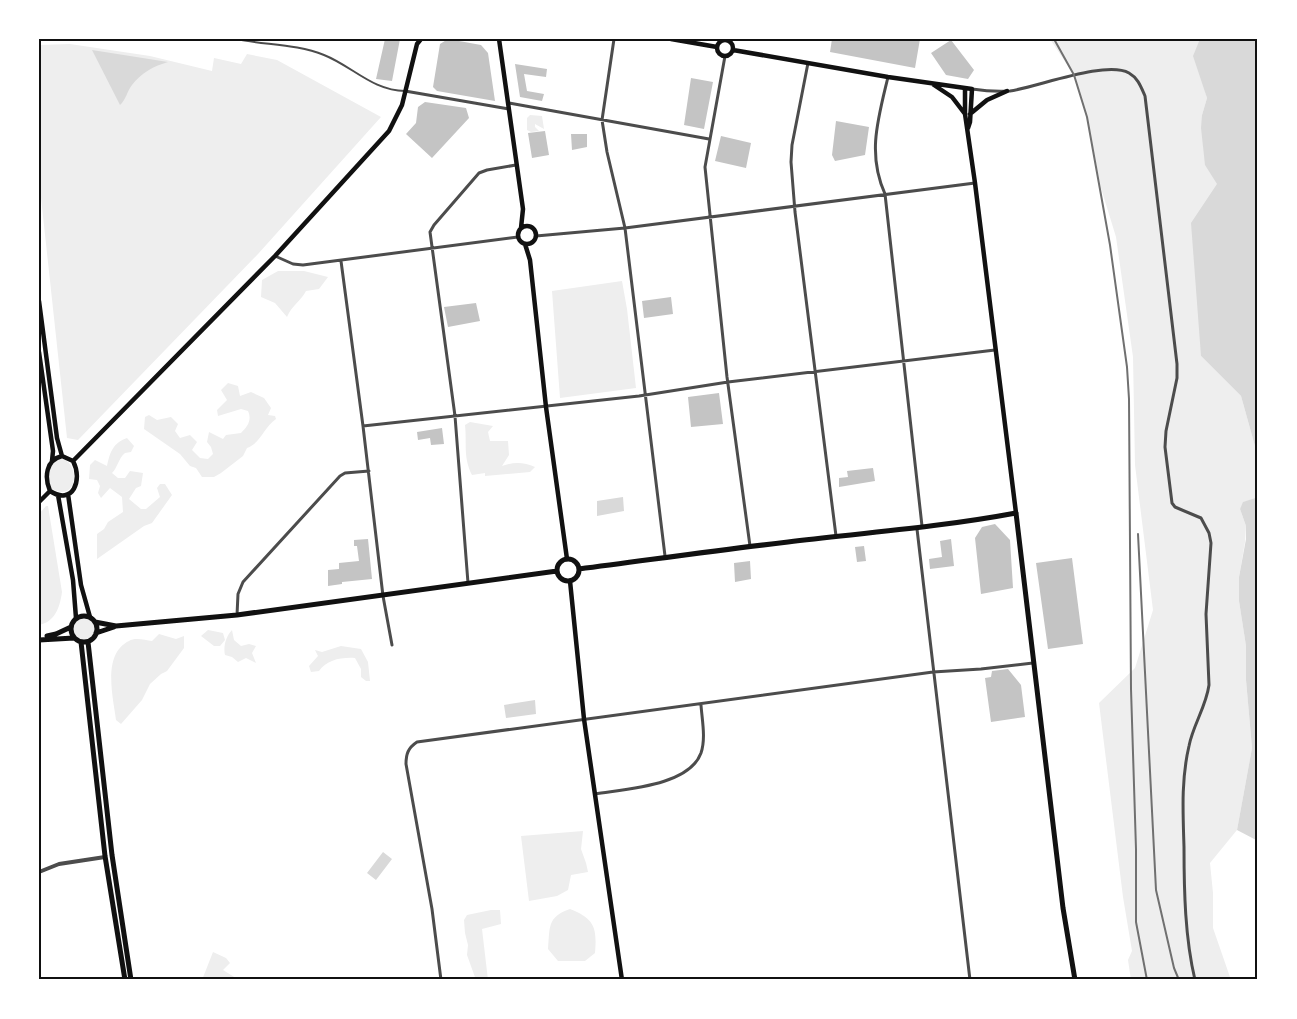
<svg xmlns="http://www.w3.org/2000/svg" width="1297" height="1019" font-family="Jost,sans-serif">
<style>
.green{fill:#eee}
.water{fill:#d9d9d9}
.building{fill:#c4c4c4}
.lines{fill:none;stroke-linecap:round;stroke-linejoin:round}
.pedestrian{stroke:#4c4c4c;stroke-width:2}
.minor{stroke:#4c4c4c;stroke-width:3}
.tertiary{stroke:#4c4c4c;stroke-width:4}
.secondary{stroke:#111;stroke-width:4.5}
.trunk{stroke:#111;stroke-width:5}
.rail{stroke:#707070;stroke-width:2}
.neatline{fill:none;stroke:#111;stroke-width:2}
</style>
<rect width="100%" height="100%" fill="#fff"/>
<path class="green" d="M1050 39H1200L1205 91 1207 98 1202 115 1217 184 1201 356 1241 396 1258 457V497L1244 502 1240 509 1246 526 1245 542 1239 577V601L1246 646V680L1252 748 1237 830 1210 863 1213 893V928L1231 980H1131L1128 960 1132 951 1123 897 1099 703 1135 668 1153 610 1135 465 1133 357 1116 237 1101 188 1087 117 1081 97 1074 75Z
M70 44 150 56 212 71 214 58 241 64 247 54 277 60 381 117 258 254 78 440 67 438 39 179V45Z
M530 115 542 116 544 129 535 124V127L539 131 531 132 527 130V118Z
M278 271H304L328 277 319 289 306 291C301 301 292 305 287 317L275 303 261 297 262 280Z
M622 281 627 309 636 388 560 398 552 291Z
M228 383 238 386 240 396 251 392 264 398 271 408 268 415 275 416 276 419C264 427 261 443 247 448L243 456 221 473 214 477H202L196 468 190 466 180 454 144 429 145 417 149 415 157 420 171 417 178 424 175 431 180 438 190 435 197 442 192 450 200 458 208 459 213 454 211 447 207 442 209 432 223 439 226 435 241 433C248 426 252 420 248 411L241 409 218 416 217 410 227 400 221 390Z
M470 422 493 426 488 432 490 441H508L509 455 502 466C513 462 524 462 535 467L530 472 485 476V473L472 475C463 457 467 444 465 425Z
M127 438 134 446 131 452 125 453C118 459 118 467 112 473L118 478H125L130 471 143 473 141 486 136 488 129 499 141 509H146L160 497 157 488 160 484H165L172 495 152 523 144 526 97 559V534L104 529 108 522 123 512 122 497 110 488 101 498 98 493 100 486 97 480 89 479 90 465 95 460 107 466C110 452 113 443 127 438Z
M61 458C81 463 78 503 52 489 47 477 47 462 61 458Z
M46 506H48L62 592C60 607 55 622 39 625V514Z
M72 629a12 12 0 1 1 24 0a12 12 0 1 1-24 0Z
M208 630 223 633 225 640 220 646H214L201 636Z
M232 630 234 640 241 646 249 644 256 646 252 653 256 663 246 658 238 662 232 657 225 655C223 647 226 636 232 630Z
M159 634 176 639 184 636V648L167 671 161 674 150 684 142 700 121 724 116 720C113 697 102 654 129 641 135 637 145 640 152 641Z
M341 646 361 649 368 662 370 681H366L361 677V669L355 658C341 657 327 660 319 671L311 672 309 666 318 656 315 650 322 652Z
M583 831 581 849 586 863 588 872 571 875 568 890 557 896 529 901 521 836Z
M570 909C595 919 597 928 595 953L585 961H558L548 949C550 927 547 917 570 909Z
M491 910H500L501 924 482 929 488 980H476L467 955 468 945 465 933 464 920 467 915Z
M213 952 226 958 230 963 223 970 239 980H202Z"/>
<path class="water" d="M1200 39H1258V457L1241 396 1201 356 1191 223 1217 184 1205 165 1201 128 1202 115 1207 98 1193 56Z
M92 50 168 62C154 66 141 73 132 85 127 91 126 100 120 105Z
M623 497 624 511 597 516V501Z
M1258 497V841L1237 830 1252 748 1246 680V646L1239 601V577L1246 539V526L1240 509 1243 502Z
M535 700 536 714 506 718 504 705Z
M383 852 392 859 376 880 367 873Z"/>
<path class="building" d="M385 39H400L392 81 376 79Z
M448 39 481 45 488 53 495 101 437 91 433 87 440 44Z
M832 39H920L915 68 830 52Z
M951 40 974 70 968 79 946 75 931 53Z
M515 64 547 69 546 77 524 74 527 91 544 94 542 101 520 97Z
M691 78 713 82 704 129 684 125Z
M425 102 466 108 469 118 432 158 406 134 416 123 418 107Z
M836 121 869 127 865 155 835 161 832 155Z
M545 131 549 155 532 158 528 133Z
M571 134H587V147L572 150Z
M721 136 751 143 746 168 715 161Z
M671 297 673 314 644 318 642 301Z
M476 303 480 321 448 327 444 307Z
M719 393 723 424 691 427 688 397Z
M442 428 444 444 431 445 430 438 418 440 417 432Z
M873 468 875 481 839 487V478L848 477 847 471Z
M995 524 1010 540 1013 588 981 594 975 538 982 527Z
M368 539 372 579 342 582V584L328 586V570L339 569V563L359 561 357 546H354V540Z
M951 539 954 566 930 569 929 559 942 557 940 541Z
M864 546 866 561 857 562 855 547Z
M1072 558 1083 644 1048 649 1036 563Z
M750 561 751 579 735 582 734 563Z
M1008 669 1021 685 1025 717 991 722 985 678 991 677 992 671Z"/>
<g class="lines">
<path class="pedestrian" d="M236 39C265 45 297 44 324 55 352 66 373 91 405 91"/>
<path class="minor" d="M614 39 602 120 607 152 625 228 665 556
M727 40V39
M725 56 705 167 727 377 750 546
M808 63 792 145 791 162 795 212 836 536
M888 77C878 119 867 154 885 194L922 526
M972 89C985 91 997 92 1010 91 1038 87 1106 60 1129 73 1138 78 1141 87 1145 96L1177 364V378L1166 431 1165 447 1172 503 1175 507 1201 518 1209 533 1211 543 1206 614 1209 685C1206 707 1193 725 1189 746 1181 780 1183 813 1184 847 1184 891 1185 938 1195 980
M405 91 509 109
M509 103 709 139
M536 236 625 228 975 183
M275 256 293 264 303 265 518 237
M341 261 363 426 383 596 392 645
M363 426 639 396 728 382 995 350
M917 529 970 980
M468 583 455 416 430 232 434 225 479 173 487 170 516 165
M237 615 238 594 243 582 340 476 345 473 369 471
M595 794C625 789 689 786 701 753 706 738 702 720 701 705
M441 980 432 909 406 764C406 754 408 748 417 742L933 672 981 669 1033 663"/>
<path class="tertiary" d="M39 872 59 864 105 857"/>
<path class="secondary" d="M499 39 523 209 521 228
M671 39 717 47
M717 48a8 8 0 1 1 16 0a8 8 0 1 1-16 0Z
M733 50 888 77 972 89 970 122 968 128
M934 85 952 97 965 114
M965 88V114L975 183 1016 513
M970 114 987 100 1007 91
M518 235a9 9 0 1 1 18 0a9 9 0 1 1-18 0Z
M525 244 530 260 546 407 567 559
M39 301 57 438 62 456
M39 352 53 451 52 461
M62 456 73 461C83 480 73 506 50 491 44 477 46 460 62 456Z
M73 461 275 256 389 131 402 105 417 44 421 39
M68 494 81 585 90 617
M58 495 73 580 76 618
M39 502 50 491
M570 581 584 719 622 980"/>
<path class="trunk" d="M557 570a11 11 0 1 1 22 0a11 11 0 1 1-22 0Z
M579 569C649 560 719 550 788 542 864 533 941 527 1016 513L1063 908 1075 980
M71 629a13 13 0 1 1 26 0a13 13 0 1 1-26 0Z
M95 622 116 626 237 615 557 571
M96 633 114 627
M47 636 56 634 71 627
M39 640 74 638
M81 642 105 856 125 980
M88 642 112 855 131 980"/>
<path class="rail" d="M1054 39 1074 75 1087 117 1110 245 1127 367 1129 399 1131 689 1136 849V922L1147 980
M1138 534 1156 890 1174 968 1179 980"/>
</g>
<rect width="1297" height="1019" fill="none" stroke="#ffffff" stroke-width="81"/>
<rect x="40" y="40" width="1216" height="938" class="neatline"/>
</svg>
